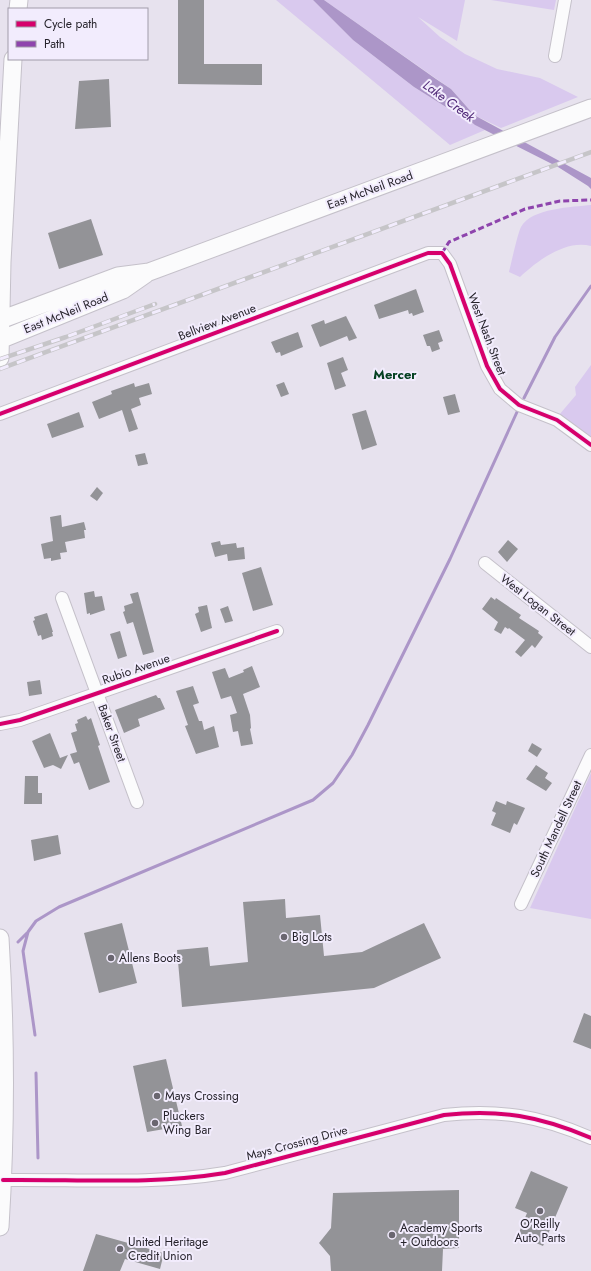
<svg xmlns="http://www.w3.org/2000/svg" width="591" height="1271" font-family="Jost,sans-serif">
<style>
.green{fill:#d9c9ee}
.water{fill:#ac96c8}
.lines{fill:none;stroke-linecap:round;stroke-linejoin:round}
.stream{stroke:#ac96c8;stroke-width:3}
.building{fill:#939397}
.street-casing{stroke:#c5c1ca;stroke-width:14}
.secondary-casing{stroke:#c5c1ca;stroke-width:19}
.street{stroke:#fbfbfc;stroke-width:12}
.secondary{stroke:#fbfbfc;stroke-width:17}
.rail-casing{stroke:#c6c5c8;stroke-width:4.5}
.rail{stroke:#f2ecfd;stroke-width:3;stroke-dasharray:9;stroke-linecap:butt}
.quiet{stroke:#8e44ad;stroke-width:3;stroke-dasharray:6 3;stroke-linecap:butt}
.cycleway-casing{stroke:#f2ecfd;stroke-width:6}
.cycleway{stroke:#d6006c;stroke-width:4}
.poi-dot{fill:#6a6670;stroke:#f2ecfd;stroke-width:1.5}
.labels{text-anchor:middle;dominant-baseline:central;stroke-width:4;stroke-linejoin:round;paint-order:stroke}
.street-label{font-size:12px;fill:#27242c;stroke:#f2ecfd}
.poi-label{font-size:12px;fill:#27242c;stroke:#f2ecfd;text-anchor:start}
.water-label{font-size:13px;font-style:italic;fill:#4e2676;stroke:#f2ecfd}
.neighbourhood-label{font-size:13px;font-weight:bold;fill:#054122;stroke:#f2ecfd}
</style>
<rect width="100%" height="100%" fill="#e7e2ee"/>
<path class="green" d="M276 0H313L353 40 414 87 446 107 457 110 475 125 485 130 450 145Z
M324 0H465L457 41 418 17 440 37 465 54 497 69 540 78 578 97 501 128 474 115 451 89Z
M491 0H556L554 10Z
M591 205V246C566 239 537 261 520 277L509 272C511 264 518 232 521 227 531 208 573 207 591 205Z
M591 365V442L559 415 576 395 575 387Z
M591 773V919L530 908Z"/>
<path class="water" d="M313 0H324L436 79 451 89 474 115 591 178V189L588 186 558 167 475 125 457 110 446 107 414 87 353 40Z"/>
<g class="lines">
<path class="stream" d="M524 398 555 337 591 286
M18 942 27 933
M35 1035 23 951 28 932 36 921 59 907 313 800 333 783 352 755 368 725 450 559 517 412
M36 1073 38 1158"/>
</g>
<path class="building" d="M178 0H204V64H262V85L178 84Z
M109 79 111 127 75 129 79 81Z
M91 219 103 255 59 269 48 233Z
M416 289 424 312 413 316 412 313 409 314 408 310 379 319 374 305Z
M346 316 357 338 349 341 347 336 320 347 311 325 324 320 325 324Z
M439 330 443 341 438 343 440 349 432 352 430 346H427L423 335Z
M298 332 303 347 281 356 280 352 276 353 271 342Z
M343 357 348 370 341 373 346 386 335 390 327 363Z
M284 382 289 394 281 397 276 385Z
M134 383 135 387 149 383 152 394 139 398 141 405 131 409 138 429 129 432 122 410 99 419 92 402 112 394 111 391Z
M455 394 460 412 448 415 443 397Z
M366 410 377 445 362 450 352 414Z
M79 412 84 427 52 438 47 424Z
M145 453 148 464 138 466 135 455Z
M97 487 103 493 97 501 90 496Z
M61 515 62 527 84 522 86 530H84L85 538 65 542 67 552 60 553 61 559 51 561V558L44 559 41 544 53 541 50 517Z
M508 540 518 549 507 562 498 552Z
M220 541 221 545 236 543 237 548 244 547 245 559 228 561 227 554 215 557 211 543Z
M261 567 273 605 253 611 242 573Z
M94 591 95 597 102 596 105 610 90 615V613L87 614 84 593Z
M138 592 154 652 143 655 133 622 127 624 123 612 125 611 124 606 133 603 130 594Z
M491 597 495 600 496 598 521 615 519 618 539 631 538 633 543 637 535 648 532 645 521 657 515 652 525 640 509 628 508 629 505 627 501 634 494 630 498 622 482 609Z
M207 605 212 628 201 632 195 614 199 612 198 607Z
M228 606 233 621 225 623 220 609Z
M47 613 53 632H52L53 636 42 640 41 635 38 636 33 621 35 620 34 617Z
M120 631 127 656 118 659 110 634Z
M252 666 260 687 243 694 250 715 251 728 250 729 253 744 241 746 238 731 233 732 230 715 237 713 231 696 221 699 212 672 225 668 229 678 244 672 243 670Z
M40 680 42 694 29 696 27 682Z
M193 686 199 703 193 705 199 721H202L204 730 214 726 219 747 196 754 185 726 188 725 176 691Z
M156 695 158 698H160L165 709 138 719 140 726 124 733 115 710Z
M86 716 88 720 91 718 100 745 98 746 110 782 89 790 79 762 74 764 70 754 77 752 71 733 77 731 75 724 78 723 77 720Z
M50 733 60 758 68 755 61 769 53 765 44 768 32 741Z
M532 743 542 749 537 757 528 751Z
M536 765 548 773 545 778 552 783 546 791 526 779Z
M25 776H38V793H42V804H24Z
M496 801 506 805 507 801 525 808 517 825 514 823 510 833 491 825 496 813 492 811Z
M58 835 61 854 34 861 31 840Z
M285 899 286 918 320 915 324 956 362 952 424 923 441 958 374 988 182 1007 177 950 208 947 210 966 248 962 243 902Z
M122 923 137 983 99 993 84 933Z
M584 1013 591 1016V1049L573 1042Z
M166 1059 182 1126 147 1132 133 1066Z
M531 1171 568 1187 543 1246 518 1235 527 1213 515 1208Z
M459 1190V1248L443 1249 442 1271H331L330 1256 319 1243 331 1228 333 1193Z
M96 1234 164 1253 160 1269 125 1259 120 1271H83Z"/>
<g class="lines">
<g class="street-casing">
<path id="street" d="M555 56 565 0
M0 414 428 253H442L450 264 487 366 500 389 519 405 557 420 591 445
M485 563 591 647
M62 598 137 802
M0 724 20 720 277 631
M521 904 591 755
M3 1180C77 1179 152 1185 225 1173L444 1115C500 1109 540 1116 591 1138"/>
</g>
<g class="secondary-casing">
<path id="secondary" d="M18 9 19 0
M0 320 118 276 149 272 591 108
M0 340 123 290 146 274
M0 358 2 262 13 59
M0 938C6 1035 6 1131 0 1227"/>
</g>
<use href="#street" class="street"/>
<use href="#secondary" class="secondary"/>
<g class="rail-casing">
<path id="rail" d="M0 359 66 337 155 304
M0 369 591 152"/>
</g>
<use href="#rail" class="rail"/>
<path class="quiet" d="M442 253 449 242 525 209 560 201 591 200"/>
<g class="cycleway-casing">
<path id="cycleway" d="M0 414 428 253H442L450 264 487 366 500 389 519 405 557 420 591 445
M0 724 20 720 277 631
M3 1180C77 1179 152 1185 225 1173L444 1115C500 1109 540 1116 591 1138"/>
</g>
<use href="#cycleway" class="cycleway"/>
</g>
<g class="poi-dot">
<circle cx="284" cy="937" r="4"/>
<circle cx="111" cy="958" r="4"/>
<circle cx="157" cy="1096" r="4"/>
<circle cx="155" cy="1123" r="4"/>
<circle cx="540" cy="1211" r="4"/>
<circle cx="392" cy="1235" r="4"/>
<circle cx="120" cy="1249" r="4"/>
</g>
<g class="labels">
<g class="street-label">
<text transform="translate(370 190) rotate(-20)">East McNeil Road</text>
<text transform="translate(66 313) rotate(-22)">East McNeil Road</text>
<text transform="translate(217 322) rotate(-21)">Bellview Avenue</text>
<text transform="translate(487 334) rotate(69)">West Nash Street</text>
<text transform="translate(538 605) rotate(38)">West Logan Street</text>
<text transform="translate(136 669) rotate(-19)">Rubio Avenue</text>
<text transform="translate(112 733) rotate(70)">Baker Street</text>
<text transform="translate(556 829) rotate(-65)">South Mandell Street</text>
<text transform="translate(297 1143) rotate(-15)">Mays Crossing Drive</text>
</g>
<g class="poi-label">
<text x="292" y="937">Big Lots</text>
<text x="119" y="958">Allens Boots</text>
<text x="165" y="1096">Mays Crossing</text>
<text x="163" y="1116">Pluckers<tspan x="163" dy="14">Wing Bar</tspan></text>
<text x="540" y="1224" text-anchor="middle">O'Reilly<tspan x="540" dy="14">Auto Parts</tspan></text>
<text x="400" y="1228">Academy Sports<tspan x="400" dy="14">+ Outdoors</tspan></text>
<text x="128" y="1242">United Heritage<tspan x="128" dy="14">Credit Union</tspan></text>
</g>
<g class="water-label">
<text transform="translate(449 101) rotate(36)">Lake Creek</text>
</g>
<g class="neighbourhood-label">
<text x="395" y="374">Mercer</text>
</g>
</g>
<rect x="8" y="8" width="140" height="52" fill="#f2ecfd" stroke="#a19ca9"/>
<rect x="16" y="21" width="20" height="6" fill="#d6006c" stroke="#a19ca9"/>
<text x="44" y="28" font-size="12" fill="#27242c">Cycle path</text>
<rect x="16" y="41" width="20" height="6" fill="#8e44ad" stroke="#a19ca9"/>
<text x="44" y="48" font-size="12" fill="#27242c">Path</text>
</svg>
